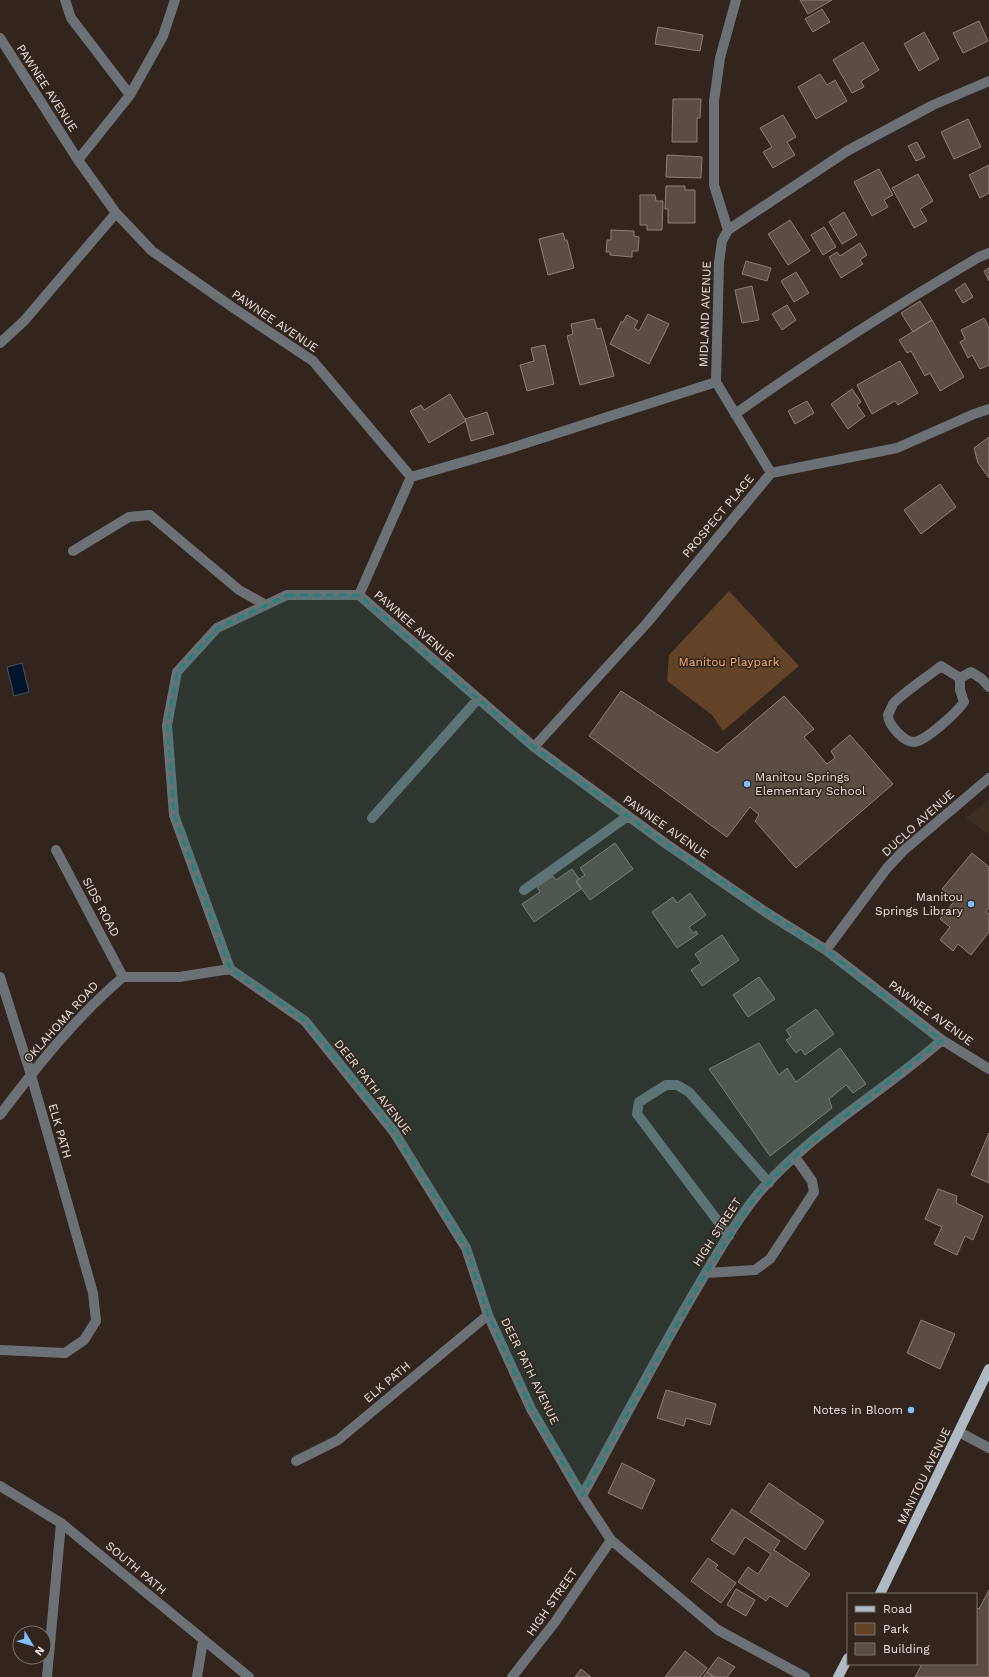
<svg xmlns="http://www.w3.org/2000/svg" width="989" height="1677" font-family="'Work Sans',sans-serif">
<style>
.built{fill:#3e2e21}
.green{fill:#624328}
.water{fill:#00142a;stroke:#475361}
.building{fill:#5a4e44;stroke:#8e8076}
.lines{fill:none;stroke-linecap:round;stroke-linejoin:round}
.minor{stroke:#6c7176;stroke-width:10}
.major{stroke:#b0bac5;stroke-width:10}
.marked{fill:#258179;fill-opacity:0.2;stroke:#258179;stroke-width:3;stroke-dasharray:8 5;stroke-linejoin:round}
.poi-dot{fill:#80bdfa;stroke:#31251d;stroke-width:1.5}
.labels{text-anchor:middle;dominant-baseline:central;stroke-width:3;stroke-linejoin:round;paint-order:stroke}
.street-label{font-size:12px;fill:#ede5e0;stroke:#31251d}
.park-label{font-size:12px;fill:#fbb173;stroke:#31251d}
.poi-label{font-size:12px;fill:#ede5e0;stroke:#31251d;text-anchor:end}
</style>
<rect width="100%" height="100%" fill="#31251d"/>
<path class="built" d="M989 799V835L966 818Z"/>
<path class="green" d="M729 591 799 666 723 731 712 715 667 681 669 655Z"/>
<path class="water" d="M22 663 29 692 14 696 7 667Z"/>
<path class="building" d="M800 0H832L808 14Z
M822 9 830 22 813 32 805 19Z
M979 21 988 41 963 53 953 33Z
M658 27 703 35 700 51 655 44Z
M924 32 939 59 919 71 904 44Z
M863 42 879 70 861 81 864 87 852 93 833 60Z
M820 74 827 85 835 80 847 101 816 119 798 87Z
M673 99H701L700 118H697V142H672Z
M783 115 796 137 787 142 795 155 773 168 763 152 772 147 760 128Z
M968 119 981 147 954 159 941 132Z
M917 142 925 157 916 161 908 146Z
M667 155 702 157 701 178 666 177Z
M989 165V193L980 198 969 175Z
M879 169 893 195 884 200 888 207 872 216 854 182Z
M918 174 933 201 920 209 927 221 914 228 892 188Z
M666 186H685V190H695V223H668V209H665Z
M640 195H655L656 201H663L662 230H647V225H640Z
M844 212 857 235 842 244 829 222Z
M790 220 810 251 788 265 768 234Z
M824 227 836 247 823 255 811 235Z
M611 230 634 231V236L639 237 638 251H632V257L610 255V252H606L607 240H611Z
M563 233 565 240H567L574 268 548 275 539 239Z
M860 243 867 255 860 260 863 264 841 278 829 257 837 252 840 256Z
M746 261 771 268 767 281 742 274Z
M989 268V281L984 271Z
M796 272 809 293 794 302 781 281Z
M965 283 973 297 963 303 955 290Z
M752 286 759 320 742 323 735 290Z
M920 301 932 320 913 332 901 313Z
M787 305 796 320 782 330 772 314Z
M648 314 669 324 649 364 610 344 621 322H623L627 315 638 321 634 328 639 331Z
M984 318 989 328V365L980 369 972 355 968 358 960 342 965 339 961 330Z
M594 319 597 329 601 328 614 376 580 385 567 336 573 334 571 324Z
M932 320 964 377 940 391 930 373 925 376 911 351 907 353 899 340Z
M545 345 554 384 527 391 520 365 534 361 531 348Z
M900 361 918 393 898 405 895 401 872 414 857 385Z
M852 389 861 402 857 405 865 416 848 429 831 404Z
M450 394 466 421 429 443 410 411 421 405 424 410Z
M807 401 814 413 795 424 788 411Z
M487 412 494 434 471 441 465 419Z
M989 437V478L978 463 974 448Z
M940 484 956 507 921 534 904 510Z
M621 691 717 753 784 696 814 729 804 737 827 764 835 758 831 751 850 735 893 784 796 868 755 821 759 815 750 807 727 837 589 736Z
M615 843 633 869 590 900 576 881 585 875 580 868Z
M972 853 989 867V908L986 912 989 914V932L971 955 958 944 953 951 940 940 950 927 940 919 956 899 942 889Z
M572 869 579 879 576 881 581 889 534 922 522 904 540 892 537 887 553 876 556 880Z
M690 893 706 915 689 927 693 933 696 931 698 934 677 948 652 912 673 897 677 903Z
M722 935 739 960 702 986 691 970 701 963 695 954Z
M759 977 775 999 748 1017 733 995Z
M816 1009 834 1034 805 1055 801 1049 796 1053 786 1040 791 1037 786 1030Z
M759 1043 779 1075 787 1068 796 1082 840 1048 866 1084 853 1093 846 1085 829 1099 832 1108 770 1156 709 1069Z
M989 1133V1183L971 1175Z
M938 1189 957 1196 956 1203 983 1216 973 1240 965 1236 957 1255 934 1244 942 1227 925 1219Z
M921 1320 955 1334 940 1369 907 1353Z
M666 1390 716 1404 710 1425 686 1418 684 1426 657 1418Z
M622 1463 655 1480 642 1509 608 1493Z
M769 1483 824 1521 805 1550 750 1512Z
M732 1509 780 1541 774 1550 810 1574 787 1607 770 1596 766 1601 738 1582 748 1567 758 1574 771 1554 745 1537 734 1555 711 1540Z
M708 1558 718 1565 715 1568 736 1583 721 1603 691 1581Z
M736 1589 755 1600 746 1616 727 1605Z
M989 1590V1677H915L922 1664H976V1608L979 1609Z
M685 1651 707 1668 700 1677H665Z
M718 1657 735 1667 727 1677H714L707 1672Z
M581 1669 591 1677H575Z
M707 1672 714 1677H703Z"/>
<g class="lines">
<path class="minor" d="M65 0 71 18 130 95
M0 38 78 160 116 213 152 251 235 309 313 361 411 477 359 595
M78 160 130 95 163 36 175 0
M728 230 714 185V101L720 58 736 0
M0 343 24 321 116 213
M716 382 719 263 722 241 728 230 847 151 933 105 989 81
M716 382 771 473
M735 414C814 358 896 306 979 257L989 253
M411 477 508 449 716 382
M73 551 129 517 150 515 239 590 266 605
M359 595H287L217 628 177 672 167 725 174 815 230 969 305 1021 394 1132 466 1248 488 1315 531 1409 582 1496 611 1540 718 1630 805 1677
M359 595 534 747 665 843 764 911 826 950 942 1040 989 1069
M941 666 960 678V690L964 702C957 712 926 741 914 742 904 742 888 725 888 715 889 712 892 707 893 704 901 694 930 675 941 666Z
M960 678 971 672 982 679 989 687
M534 747 647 623 771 473 897 448 974 414 989 409
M372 818 478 699
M56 850 123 977
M524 890 628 816
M826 950 887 868 903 851 989 778
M0 977 31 1075 93 1293 96 1321 84 1340 65 1353 0 1350
M0 1115C37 1066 76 1017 123 977H179L230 969
M729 1236 637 1114 639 1102 666 1085H677L689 1092 769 1183
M706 1273 755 1270 770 1259 814 1192 812 1181 795 1157
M959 1432 989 1448
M296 1461 338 1440 488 1315
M0 1486 61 1523 249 1677
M582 1496C617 1432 651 1368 687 1305 709 1268 730 1229 757 1195 809 1133 882 1093 942 1040
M47 1677 61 1523
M197 1677 203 1641
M512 1677 555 1622 611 1540"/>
<path class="major" d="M880 1594 989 1369
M838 1677 848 1658"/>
</g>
<path class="marked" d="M287 595H359L534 747 665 843 826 950 942 1040 800 1152 757 1195 706 1273 582 1496 531 1409 488 1315 466 1248 394 1132 305 1021 230 969 174 815 167 725 177 672 217 628Z"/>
<g class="poi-dot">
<circle cx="747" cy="784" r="4"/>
<circle cx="971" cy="904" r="4"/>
<circle cx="911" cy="1410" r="4"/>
</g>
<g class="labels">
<g class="street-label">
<text transform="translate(47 88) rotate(57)">PAWNEE AVENUE</text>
<text transform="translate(705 314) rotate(-88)">MIDLAND AVENUE</text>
<text transform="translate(275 321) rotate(34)">PAWNEE AVENUE</text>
<text transform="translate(718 516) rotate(-50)">PROSPECT PLACE</text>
<text transform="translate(414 626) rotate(41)">PAWNEE AVENUE</text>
<text transform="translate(918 823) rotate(-42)">DUCLO AVENUE</text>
<text transform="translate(666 827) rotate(35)">PAWNEE AVENUE</text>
<text transform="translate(101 907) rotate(62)">SIDS ROAD</text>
<text transform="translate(931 1013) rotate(36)">PAWNEE AVENUE</text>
<text transform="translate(61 1022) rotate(-48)">OKLAHOMA ROAD</text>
<text transform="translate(373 1087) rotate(52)">DEER PATH AVENUE</text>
<text transform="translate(60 1131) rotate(74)">ELK PATH</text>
<text transform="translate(717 1232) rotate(-57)">HIGH STREET</text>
<text transform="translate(530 1371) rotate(64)">DEER PATH AVENUE</text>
<text transform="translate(387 1382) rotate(-40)">ELK PATH</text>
<text transform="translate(924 1476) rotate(-64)">MANITOU AVENUE</text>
<text transform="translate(136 1568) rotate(40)">SOUTH PATH</text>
<text transform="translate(552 1602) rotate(-55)">HIGH STREET</text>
</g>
<g class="park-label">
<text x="729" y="662">Manitou Playpark</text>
</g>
<g class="poi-label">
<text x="755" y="777" text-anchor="start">Manitou Springs<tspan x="755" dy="14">Elementary School</tspan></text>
<text x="963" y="897">Manitou<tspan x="963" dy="14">Springs Library</tspan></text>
<text x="903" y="1410">Notes in Bloom</text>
</g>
</g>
<rect x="847" y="1593" width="130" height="72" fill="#31251d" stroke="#7c726b"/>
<rect x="855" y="1606" width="20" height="6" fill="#b0bac5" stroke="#7c726b"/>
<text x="883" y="1613" font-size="12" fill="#ede5e0">Road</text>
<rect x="855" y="1623" width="20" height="12" fill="#624328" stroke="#7c726b"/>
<text x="883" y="1633" font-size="12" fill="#ede5e0">Park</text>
<rect x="855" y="1643" width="20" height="12" fill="#5a4e44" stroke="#7c726b"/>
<text x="883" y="1653" font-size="12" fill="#ede5e0">Building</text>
<g transform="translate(32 1645) rotate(128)"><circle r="19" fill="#31251d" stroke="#7c726b"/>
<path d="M0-3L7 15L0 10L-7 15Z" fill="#80bdfa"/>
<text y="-6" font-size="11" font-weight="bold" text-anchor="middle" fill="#ede5e0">N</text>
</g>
</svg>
